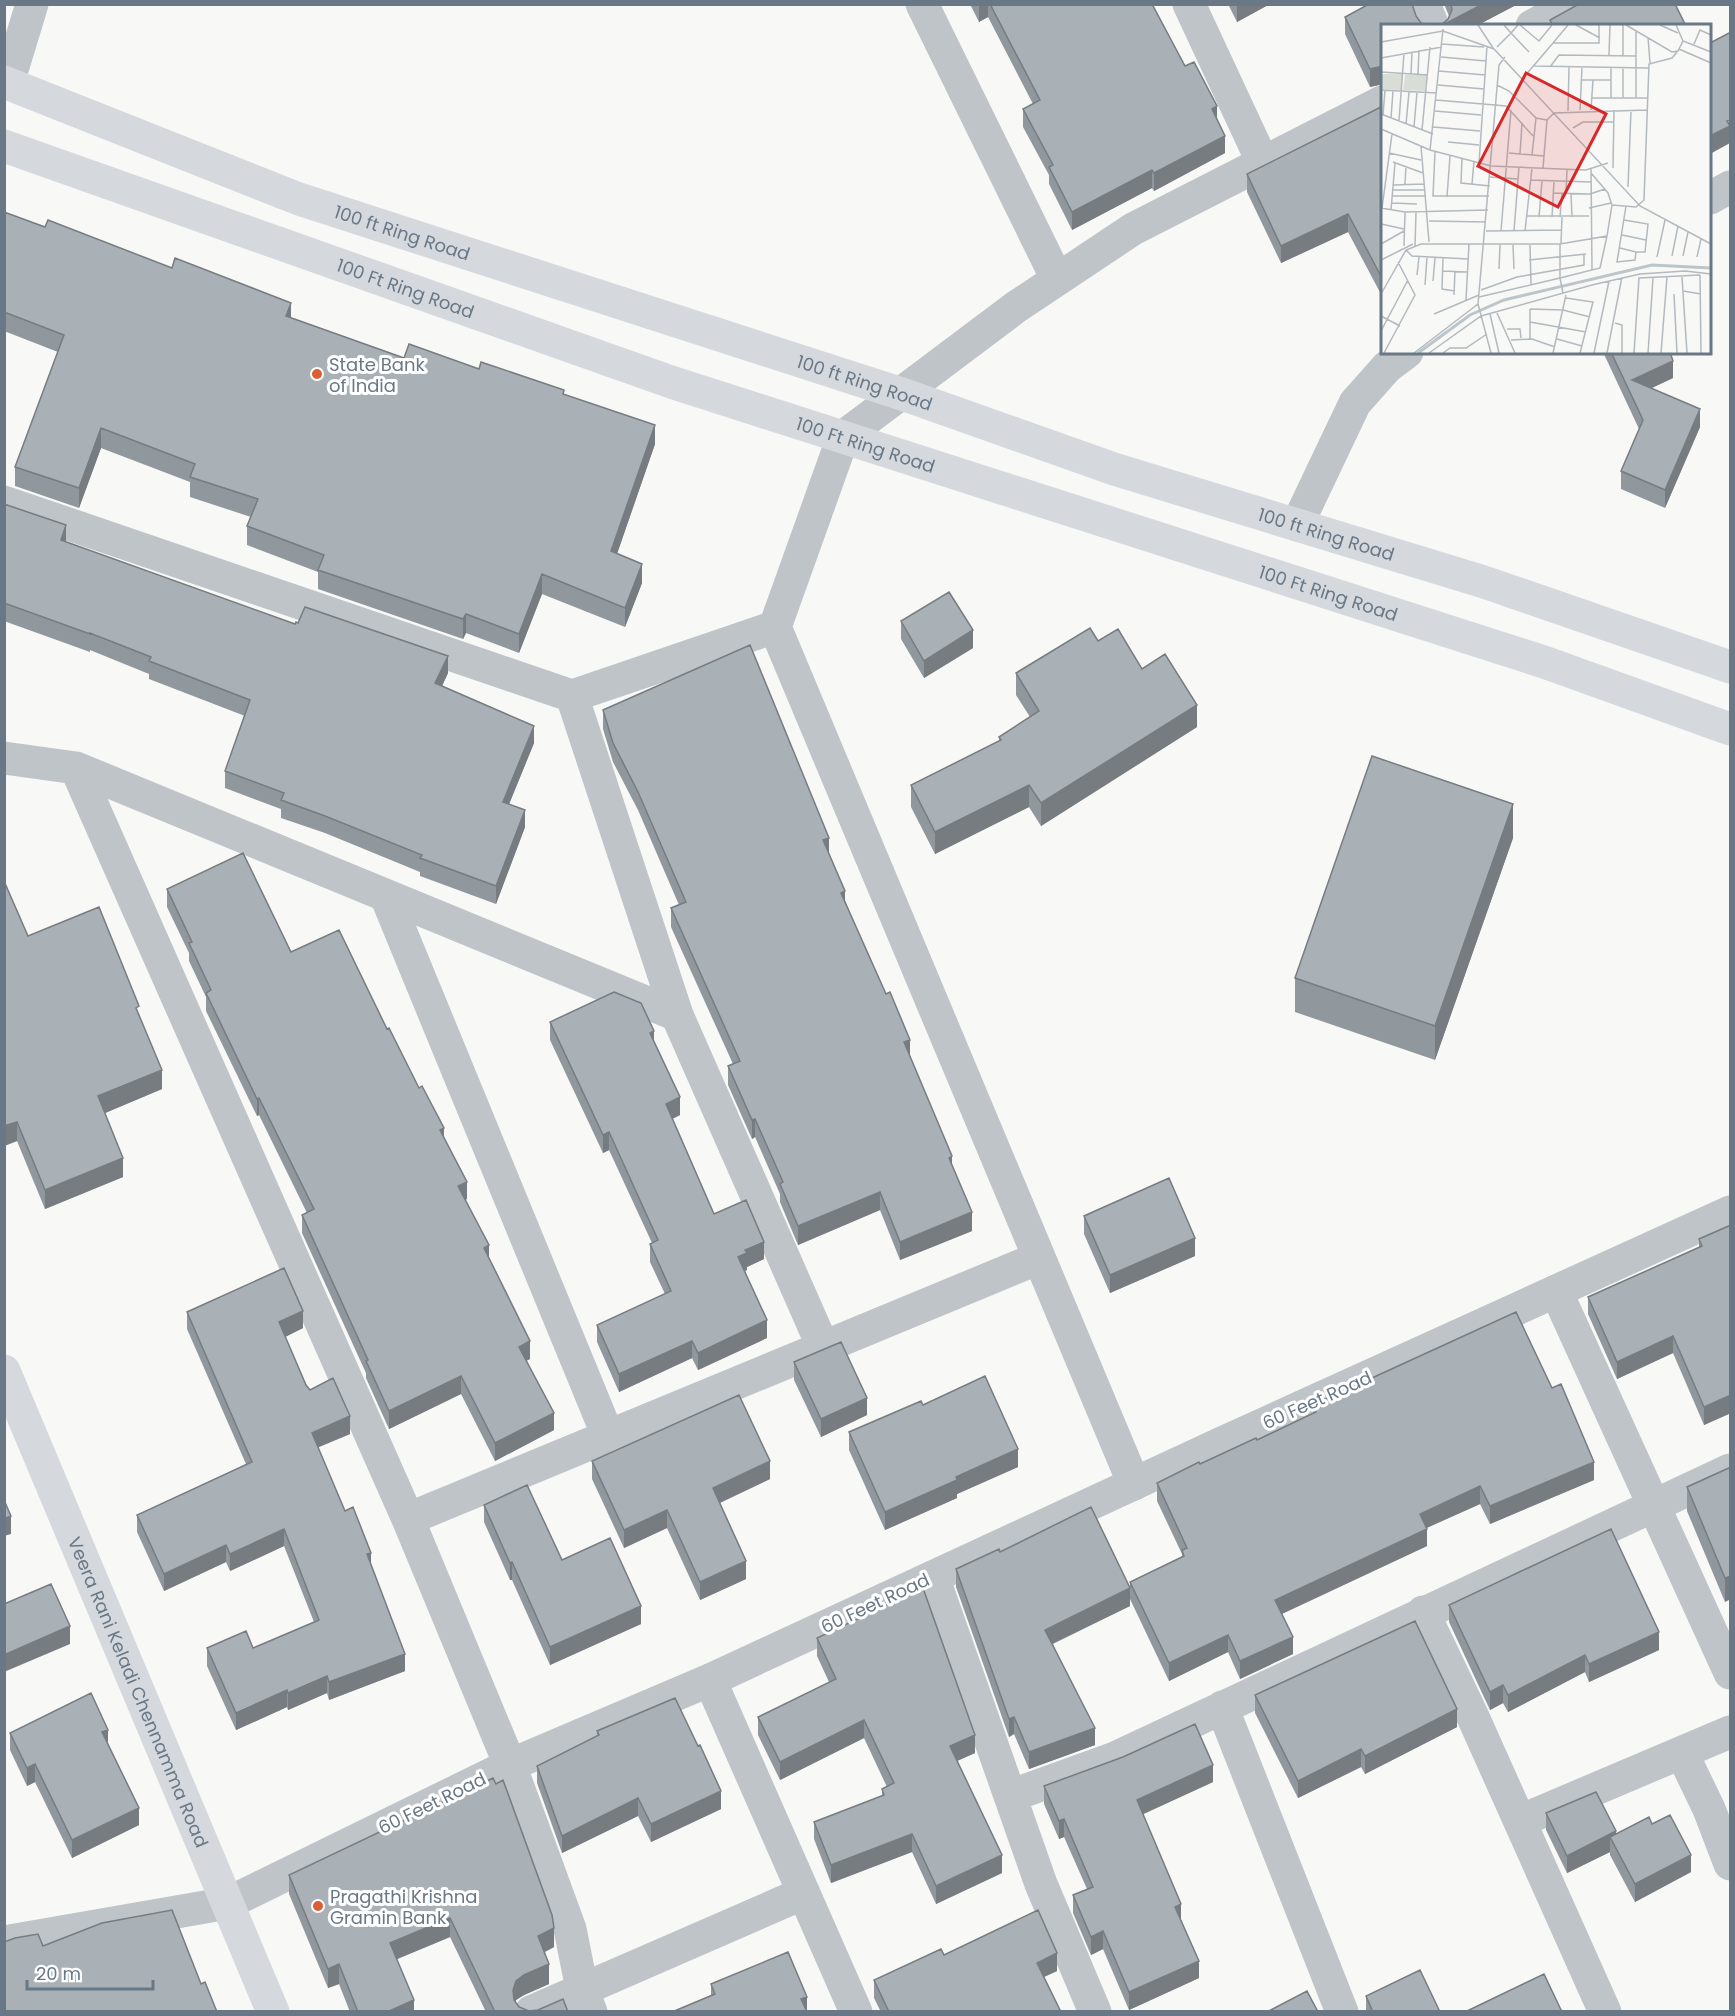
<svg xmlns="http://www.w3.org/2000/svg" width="1735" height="2016" font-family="Poppins,sans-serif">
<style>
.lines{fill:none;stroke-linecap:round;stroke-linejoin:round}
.minor{stroke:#bfc4c8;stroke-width:33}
.tertiary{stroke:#bfc4c8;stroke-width:33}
.secondary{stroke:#d5d9dd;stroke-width:33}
.primary{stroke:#d5d9dd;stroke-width:33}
.wall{fill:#91989d}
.shaded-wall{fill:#767c80}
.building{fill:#a9b1b7;stroke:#767c80;stroke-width:1.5}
.poi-dot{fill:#db5e34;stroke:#fff;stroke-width:2}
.labels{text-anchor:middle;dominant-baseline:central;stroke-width:6;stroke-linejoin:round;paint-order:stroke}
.street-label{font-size:18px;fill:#697886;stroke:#fff}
.poi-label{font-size:18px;fill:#697886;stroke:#fff;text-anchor:start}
.inset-river{fill:none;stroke:#bcc5ca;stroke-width:3}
.inset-road{fill:none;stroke:#b2b9bf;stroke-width:1.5}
.view{fill:#d62828;fill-opacity:0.15;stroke:#d62828;stroke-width:3}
.inset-edge{fill:none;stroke:#697886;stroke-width:3}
</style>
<rect width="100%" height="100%" fill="#f8f8f6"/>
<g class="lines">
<path class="minor" d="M922 4 1057 279
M1189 4 1263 163
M1424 4 1433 26
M1532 26 1573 4
M8 83 32 4
M1710 198 1730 187
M4 502 572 696 775 627
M1297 525 1355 403 1387 367 1407 352
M572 696 677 1015 823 1347
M4 758 76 768 677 1015
M76 768 408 1519 510 1765 570 1929 582 1989 591 2012
M386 896 608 1436
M1556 1291 1730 1673
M1134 1484 775 627 843 437 1016 307 1133 229 1382 102
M408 1519 1039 1258
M933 1577 1041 1884 1095 2012
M1423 1612 1473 1717 1605 2012
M710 1680 856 2012
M1222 1707 1342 2012
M1682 1753 1709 1809 1730 1864
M1010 1796 1115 1758 1730 1470
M1520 1821 1730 1732
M531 2012 804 1893"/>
<path class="tertiary" d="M4 1942 228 1903 510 1765 710 1680 1222 1443 1730 1212"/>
<path class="secondary" id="s1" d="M4 1371 273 2012"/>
<g class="primary">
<path id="s2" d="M4 82 299 199 902 394 1114 469 1484 582 1730 667"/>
<path id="s3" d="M4 146 671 382 1544 662 1730 729"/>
</g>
</g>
<path class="wall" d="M970 4H1152L1185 66 1217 118 1225 153 1154 191 1152 188 1072 230 1049 184V175L1023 127V109L1033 104 988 17 979 22Z
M1228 4H1270L1237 22Z
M1444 4H1518L1476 26H1440L1448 19 1449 16Z
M1416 16 1421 23 1383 26V84L1370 87 1345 34V17Z
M1383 106V298L1348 232 1281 263 1247 192V174Z
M4 212 291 318 404 358 479 369 564 394 655 444 617 554 642 583 625 627 542 594 519 653 466 633 463 639 318 589V572L247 545V526L251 517 190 497V482L101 448 79 508 15 486V467L58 352 4 331Z
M1603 352H1670L1673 378 1652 388 1700 427 1665 508 1621 489V471L1639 429Z
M4 504 66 542 295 624 448 673 442 686 534 743 509 804 525 827 496 904 420 876V872L325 833 281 818V809L225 788V771L245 716 149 679V674L90 650V652L4 621Z
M901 621 973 648 924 678 901 639Z
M1098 641 1142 669 1197 727 1041 826 1029 807 935 854 911 807V785L999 741V737L1030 717 1016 695V673Z
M603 710 829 855 845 901 910 1057 952 1166 972 1231 900 1260 880 1210 798 1245 780 1202V1194L755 1137 752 1139 728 1085V1066L733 1064 671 927V908L679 905 638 810 613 762 603 729Z
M1513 838 1435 1060 1295 1012V978Z
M4 881 28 936 139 1014 162 1089 105 1113 123 1177 45 1209 17 1141 4 1146Z
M167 889 291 952 387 1029 444 1137 467 1199 465 1200 530 1359 526 1361 554 1430 495 1461 461 1394 389 1429 366 1378V1373L302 1233V1215L307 1213 259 1115 257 1116 206 1011V997L189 961V953L167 907Z
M550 1022 654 1043 680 1115 672 1119 714 1214 764 1259 747 1267V1270L745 1271 767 1338 698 1370 692 1358 619 1392 597 1342V1325L665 1294 650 1262V1244L652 1243 609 1150 603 1153 550 1040Z
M1084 1216 1195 1256 1110 1293 1084 1234Z
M1731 1225V1413L1704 1425 1673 1353 1617 1379 1588 1314V1297L1699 1247V1239Z
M187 1312 303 1328 285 1337 306 1385 350 1434 318 1447 345 1511 371 1564 405 1671 329 1700 327 1693 288 1710 287 1707 236 1730 207 1666V1648H253L314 1622 284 1546 230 1571 226 1562 164 1591 137 1532V1515L246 1464 187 1329Z
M794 1362 867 1415 821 1437 794 1380Z
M923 1405 1018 1467 957 1494V1498L885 1530 849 1450V1432Z
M1313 1405 1594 1480 1490 1524 1480 1504 1426 1528 1427 1546 1282 1614 1293 1654 1240 1679 1228 1652 1169 1681 1130 1599V1582L1182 1557V1554L1157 1501V1483L1257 1440 1313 1414Z
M592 1461 770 1479 720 1503 746 1579 700 1600 667 1528 624 1548 592 1479Z
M1731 1467 1725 1602 1687 1511V1487Z
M484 1505 562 1560 641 1624 550 1665 512 1580H510L484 1522Z
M1000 1552 1130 1606 1053 1644 1095 1745 1029 1769 1014 1734 1009 1737 956 1587V1569Z
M1449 1605 1659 1650 1589 1682 1585 1672 1508 1712 1503 1703 1490 1710 1449 1622Z
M817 1638 975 1753 957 1761 1002 1873 936 1904 912 1852 831 1883 814 1839V1822L882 1796V1789L887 1787 864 1738 780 1780 758 1735V1717L829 1682 817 1656Z
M1255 1695 1457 1727 1365 1774 1361 1767 1298 1798 1255 1713Z
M597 1731 721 1809 651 1842 638 1816 562 1853 537 1783V1766L597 1736Z
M10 1733 108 1743 139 1825 72 1858 35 1782 27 1786 10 1750Z
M1213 1782 1143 1814 1181 1921 1199 1978 1129 2010 1103 1949 1091 1955 1073 1913V1895L1087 1889 1064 1837 1059 1839 1044 1804V1786Z
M1546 1813 1616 1834 1652 1824 1691 1872 1635 1902 1610 1855V1852L1567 1873 1546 1830Z
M289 1875 554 1947 545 1952 549 1984 524 1995 516 2000V2002L519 2007 529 2011 568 2012H486L450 1937 397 1959 414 2012H350L339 1984 328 1988 289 1894Z
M944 1955 1057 1971 1044 1977 1061 2012H881L874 1998V1980Z
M711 1984 807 2012 711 1996Z
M1366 1996 1440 2012H1366Z"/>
<path class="shaded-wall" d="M979 4H988V17L979 22Z
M1237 4H1270L1237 22Z
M1483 4H1518L1476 26H1441Z
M1383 66V84L1370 87V69Z
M1217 106V124L1212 109Z
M1731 120 1730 143 1710 154V136Z
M1225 136V153L1154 191V173Z
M1152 170V188L1072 230V212Z
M1348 214V232L1281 263V246Z
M291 303V323L286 316Z
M1673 361V378L1632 397V380Z
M1700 409V427L1665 508V490Z
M655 425V444L611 571V551Z
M101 428V448L79 508V488Z
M66 525V543L61 540Z
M642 564V583L625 627V608Z
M542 574V594L519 653V634Z
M466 614V633L463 639V619Z
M973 630V648L924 678V661Z
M448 656V673L435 701V683Z
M1197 705V727L1041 826V803Z
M534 726V743L503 819V802Z
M1029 785V807L935 854V832Z
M1513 804V838L1435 1060V1026Z
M525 810V827L496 904V886Z
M829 838V856L823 840Z
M845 891V910L841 893Z
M654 1031V1048L650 1033Z
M910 1040V1058L904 1042Z
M162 1070V1089L98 1116V1096Z
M680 1097V1115L666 1122V1104Z
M259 1098V1115L257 1116V1099Z
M755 1119V1137L752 1139V1120Z
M17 1122V1141L4 1146V1126Z
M444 1128V1145L440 1130Z
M609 1132V1150L603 1153V1135Z
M952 1156V1174L949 1158Z
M123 1158V1177L45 1209V1190Z
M467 1182V1199L458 1204V1186Z
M880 1192V1210L798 1245V1226Z
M972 1212V1231L900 1260V1242Z
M1195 1238V1256L1110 1293V1275Z
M764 1242V1259L747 1267V1270L738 1274V1257L745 1250Z
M489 1245V1262L484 1248Z
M303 1311V1328L279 1340V1322Z
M767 1320V1338L698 1370V1353Z
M1673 1336V1353L1617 1379V1362Z
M530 1341V1359L519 1364V1347Z
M692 1341V1358L619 1392V1374Z
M461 1376V1394L389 1429V1411Z
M1731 1395V1413L1704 1425V1407Z
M867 1398V1415L821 1437V1419Z
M554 1413V1430L495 1461V1443Z
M350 1416V1434L312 1450V1433Z
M1018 1449V1467L957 1494V1498L885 1530V1512L956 1477Z
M770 1461V1479L713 1506V1488Z
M1594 1462V1480L1490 1524V1506Z
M1480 1486V1504L1420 1531V1514Z
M667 1510V1528L624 1548V1530Z
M11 1516V1534L4 1536V1519Z
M284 1529V1546L230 1571V1554Z
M1427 1529V1546L1275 1617V1600Z
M226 1545V1562L164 1591V1574Z
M371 1553V1570L367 1554Z
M746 1561V1579L700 1600V1582Z
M512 1562V1580H510V1563Z
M1731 1576V1599L1725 1602V1578Z
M1130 1588V1606L1045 1647V1630Z
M641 1606V1624L550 1665V1647Z
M70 1626V1644L4 1672V1655Z
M1659 1632V1650L1589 1682V1664Z
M1228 1635V1652L1169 1681V1663Z
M1293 1637V1654L1240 1679V1661Z
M405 1654V1671L329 1700V1682Z
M1585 1655V1672L1508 1712V1695Z
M327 1676V1693L288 1710V1693Z
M1503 1685V1703L1490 1710V1692Z
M287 1690V1707L236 1730V1713Z
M1457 1709V1727L1365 1774V1756Z
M1014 1717V1734L1009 1737V1719Z
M864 1720V1738L780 1780V1762Z
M1095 1728V1745L1029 1769V1752Z
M108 1730V1747L102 1732Z
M975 1735V1753L950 1764V1746Z
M1361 1749V1767L1298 1798V1781Z
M35 1764V1782L27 1786V1768Z
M1213 1765V1782L1137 1817V1800Z
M721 1791V1809L651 1842V1824Z
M638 1798V1816L562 1853V1836Z
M139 1808V1825L72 1858V1840Z
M1064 1819V1837L1059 1839V1821Z
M1616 1831V1849L1610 1837V1852L1567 1873V1856Z
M912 1834V1852L831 1883V1865Z
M1002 1855V1873L936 1904V1886Z
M1691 1855V1872L1635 1902V1884Z
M1181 1904V1922L1175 1907Z
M450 1918V1937L390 1962V1943Z
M554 1928V1947L538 1955V1936Z
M1103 1931V1949L1091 1955V1937Z
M1057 1953V1971L1037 1980V1963Z
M1199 1961V1978L1129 2010V1992Z
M339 1964V1984L328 1988V1969Z
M549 1964V1984L524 1995 516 2000 513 2009V1990L516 1981 524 1975Z
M807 1997V2012L801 1999Z
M414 2000V2012H387Z"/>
<path class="building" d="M990 4H1152L1185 66 1194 62 1217 106 1212 109 1225 136 1154 173 1152 170 1072 212 1049 167 1053 165 1023 109 1040 100Z
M1369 4H1412L1416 16 1421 23 1428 26H1383V66L1370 69 1345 17Z
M1451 4H1483L1441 26H1440L1448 19 1452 10Z
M1579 4H1675L1686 26H1553L1550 20Z
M1731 32V120L1727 121 1730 126 1710 136V43Z
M1383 106V280L1348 214 1281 246 1247 174Z
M4 212 45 227 48 220 172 268 175 258 291 303 286 316 404 358 409 344 479 369 481 362 564 390 563 394 655 425 611 551 642 564 625 608 542 574 519 634 466 614 463 619 318 570 324 555 247 526 258 499 190 477 195 464 101 428 79 488 15 467 64 335 4 312Z
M1611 352H1670L1673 361 1632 380 1700 409 1665 490 1621 471 1643 420Z
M4 504 66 525 61 540 295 624 296 622 298 623 305 607 448 656 435 683 534 726 503 802 525 810 496 886 420 858 422 855 325 816 281 800 284 793 225 771 250 700 149 661 151 657 90 633V634L4 603Z
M949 592 973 630 924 661 901 621Z
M1090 628 1098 641 1118 629 1142 669 1165 654 1197 705 1041 803 1029 785 935 832 911 785 1001 740 999 737 1039 711 1016 673Z
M750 645 829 838 823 840 845 891 841 893 886 994 890 992 910 1040 904 1042 952 1156 949 1158 972 1212 900 1242 880 1192 798 1226 780 1184 783 1182 755 1119 752 1120 728 1066 740 1061 671 908 686 902 638 792 613 743 603 710Z
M1372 756 1513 804 1435 1026 1295 978Z
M243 853 291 952 339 930 387 1029 389 1028 419 1088 422 1086 444 1128 440 1130 467 1182 458 1186 489 1245 484 1248 530 1341 519 1347 554 1413 495 1443 461 1376 389 1411 366 1361 368 1360 302 1215 314 1209 259 1098 257 1099 206 993 211 990 189 943 192 942 167 889Z
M4 881 28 936 99 907 139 1006 136 1008 162 1070 98 1096 123 1158 45 1190 17 1122 4 1126Z
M614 992 641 1003 654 1031 650 1033 680 1097 666 1104 714 1214 746 1200 764 1242 745 1250 747 1253 738 1257 767 1320 698 1353 692 1341 619 1374 597 1325 671 1291 650 1244 658 1240 609 1132 603 1135 550 1022Z
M1169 1178 1195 1238 1110 1275 1084 1216Z
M1731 1225V1395L1704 1407 1673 1336 1617 1362 1588 1297 1702 1246 1699 1239Z
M284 1268 303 1311 279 1322 306 1385 310 1390 333 1378 350 1416 312 1433 345 1511 353 1507 371 1553 367 1554 405 1654 329 1682 327 1676 288 1693 287 1690 236 1713 207 1648 246 1631 253 1648 319 1620 284 1529 230 1554 226 1545 164 1574 137 1515 252 1462 187 1312Z
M1516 1312 1552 1388 1561 1384 1594 1462 1490 1506 1480 1486 1420 1514 1427 1529 1275 1600 1293 1637 1240 1661 1228 1635 1169 1663 1130 1582 1184 1556 1182 1550 1187 1548 1157 1483 1199 1462 1200 1464 1256 1438 1257 1440 1316 1412 1313 1405Z
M841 1342 867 1398 821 1419 794 1362Z
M985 1376 1018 1449 956 1477 957 1480 885 1512 849 1432 921 1401 923 1405Z
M739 1395 770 1461 713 1488 746 1561 700 1582 667 1510 624 1530 592 1461Z
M1731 1467V1576L1725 1578 1687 1487Z
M527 1485 562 1560 610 1538 641 1606 550 1647 512 1562 510 1563 484 1505Z
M4 1500 11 1516 4 1519Z
M1091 1507 1130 1588 1045 1630 1095 1728 1029 1752 1014 1717 1009 1719 956 1569 999 1549 1000 1552Z
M1611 1529 1659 1632 1589 1664 1585 1655 1508 1695 1503 1685 1490 1692 1449 1605Z
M51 1584 70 1626 4 1655V1604Z
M923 1588 975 1735 950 1746 1002 1855 936 1886 912 1834 831 1865 814 1822 884 1795 882 1789 894 1783 864 1720 780 1762 758 1717 836 1679 817 1638Z
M1415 1621 1457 1709 1365 1756 1361 1749 1298 1781 1255 1695Z
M91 1693 108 1730 102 1732 139 1808 72 1840 35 1764 27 1768 10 1733Z
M675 1698 698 1746 700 1745 721 1791 651 1824 638 1798 562 1836 537 1766 599 1735 597 1731Z
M1195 1724 1213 1765 1137 1800 1181 1904 1175 1907 1199 1961 1129 1992 1103 1931 1091 1937 1073 1895 1093 1887 1064 1819 1059 1821 1044 1786 1123 1757Z
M493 1778 496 1784 503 1780 552 1915 554 1928 538 1936 549 1964 524 1975 516 1981 513 1990 514 2000 519 2007 529 2011 538 2010 563 1999 568 2012H495L450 1918 390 1943 414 2000 387 2012H358L339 1964 328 1969 289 1875Z
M1596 1792 1616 1831 1567 1856 1546 1813Z
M1670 1815 1691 1855 1635 1884 1610 1837 1649 1817 1652 1824Z
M172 1910 201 1984 205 1982 217 2012H4V1942L15 1938 38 1934 43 1946 102 1923Z
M1038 1910 1057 1953 1037 1963 1061 2012H889L874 1980 941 1949 944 1955Z
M788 1952 807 1997 801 1999 807 2012H672L715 1994 711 1984Z
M1420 1970 1440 2012H1373L1366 1996Z
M1544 1974 1562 2012H1465Z
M1307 1991 1318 2012H1267Z"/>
<g class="poi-dot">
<circle cx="317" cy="374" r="6"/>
<circle cx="318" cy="1906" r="6"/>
</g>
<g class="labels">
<g class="street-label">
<text stroke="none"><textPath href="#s2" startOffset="426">100 ft Ring Road</textPath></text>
<text stroke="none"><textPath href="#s3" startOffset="426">100 Ft Ring Road</textPath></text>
<text stroke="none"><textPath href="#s2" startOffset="912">100 ft Ring Road</textPath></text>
<text stroke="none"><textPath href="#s3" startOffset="912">100 Ft Ring Road</textPath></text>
<text stroke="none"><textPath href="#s2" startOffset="1398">100 ft Ring Road</textPath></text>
<text stroke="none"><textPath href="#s3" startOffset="1398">100 Ft Ring Road</textPath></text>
<text transform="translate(1317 1400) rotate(-24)">60 Feet Road</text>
<text transform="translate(875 1603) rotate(-25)">60 Feet Road</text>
<text stroke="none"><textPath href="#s1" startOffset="348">Veera Rani Keladi Chennamma Road</textPath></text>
<text transform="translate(432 1803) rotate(-26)">60 Feet Road</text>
</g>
<g class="poi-label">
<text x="329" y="364">State Bank<tspan x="329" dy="21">of India</tspan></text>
<text x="330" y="1896">Pragathi Krishna<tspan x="330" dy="21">Gramin Bank</tspan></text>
</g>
</g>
<g transform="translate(1381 24)">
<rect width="330" height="330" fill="#f8f8f6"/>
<path d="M0 50H22L20 66 0 65ZM24 51H46L44 67 22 66Z" fill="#d8ddd5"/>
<path class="inset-river" d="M37 329 89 291 123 276 271 241 330 244"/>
<path class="inset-road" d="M97 1 112 24M123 1 130 9 137 1M139 1 158 17 171 1M195 1 219 14M245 1 291 28 297 27 302 17M279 1 297 9M295 1 302 17 330 28M267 13 269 39M0 18 62 7 113 25 259 182 330 220M172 19 187 1M61 20 103 23M313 20 319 6 330 11M116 23 130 9 148 28M298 25 330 39M228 31 229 1M242 32V1M60 33 105 37M0 34 61 23M153 42 267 44M169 43 178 31 255 32M242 44V74M58 47 104 51M0 48 47 51M30 50 31 28M37 50 38 26M143 53 172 19H218V1M200 56H230M57 61 103 65M116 61 128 67 155 94 166 96M0 66 56 69M211 74H267M230 74V44M255 74V7M55 76 125 82 152 112M199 86 201 43M210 86 212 56M54 87 100 91M187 87 188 43M0 90 52 110M2 91 4 66M10 94 12 67M18 97 23 29M25 100 28 68M33 103 36 68M52 103 99 107M192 104 202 98H233M0 105 49 126 110 142 205 146 227 139M41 106 49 23M67 118 98 121M40 122 48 218M49 126 62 5M54 128 52 172H108M8 129 40 136M128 129 163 132M139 130 141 99M151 131 155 94M81 134 80 159 109 162M12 138 42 149M98 139 106 22M162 144 166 96 173 89 266 86M210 144 211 246M232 144 233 86M210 149 227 169 231 181M109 153 137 155M149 156 210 158M24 160 25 142M91 160 93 137M12 161 43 160M247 163 250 86M12 166H44M172 169 209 170 224 165M185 170 186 145M190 170 191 193M11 172H45M66 173 69 132M11 179 36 180M0 184 24 188 107 186M1 184 11 110M208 184 230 179M10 186 14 139M146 192H208M158 193 161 157M171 193 173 157M179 193 181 170M243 196 267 200 264 228H255M48 197 105 198M0 200 23 205M105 207 180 206M120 207 130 86M133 207 138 143M144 207 151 144M241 211 265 216M0 220 23 207M179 220V254L219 244 226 212M180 220 181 193M132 221 133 245M149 221 150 260M23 222 24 188M34 222 35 188M239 224 255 228 254 236 236 238 245 182M25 226 31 232 87 235M291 232 297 202M302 232 307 208M276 233 284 196M316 233 320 215M62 234 61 265 74 267M0 236 32 220M148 236 205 230M118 245 119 221M62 247 86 248M36 251 38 233M319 251 320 329M301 253 306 329M52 257 54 234M44 261 46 233M100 266 136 253 203 241V230M302 267 320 270M0 270 25 226 40 220H179L226 212 231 181 255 183 263 176 268 40 291 34 296 28M293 270 296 329M73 271 74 247M98 273 179 254 182 269M185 274 212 278 199 329M85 276 88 220M149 285 182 286 209 293M149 285V315M116 289 134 329M53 290 98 271M109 290 118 329M0 292 19 302M149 298 205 308M234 299 241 301V329M126 305H139L140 314M0 307 27 256M176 315 201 322M130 316 151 315 174 323M3 329 34 271 17 238M33 329 97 280M48 329 100 292 211 261 259 250 304 247 330 250M62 329 69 324H85L106 310M110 329 97 280 118 41 124 33M172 329 185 271M213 329 228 257M226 329 241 253M253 329 258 254 319 251M267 329 272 254M280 329 286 253"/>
<path class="view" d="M145 49 225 90 177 183 97 142Z"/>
<rect width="330" height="330" class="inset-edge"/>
</g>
<rect width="1735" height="2016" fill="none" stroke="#697886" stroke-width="12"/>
<path d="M27 1980v9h126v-9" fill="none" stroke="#697886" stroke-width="3"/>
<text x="36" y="1980" font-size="18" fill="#697886" stroke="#ffffff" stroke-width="4.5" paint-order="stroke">20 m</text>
</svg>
